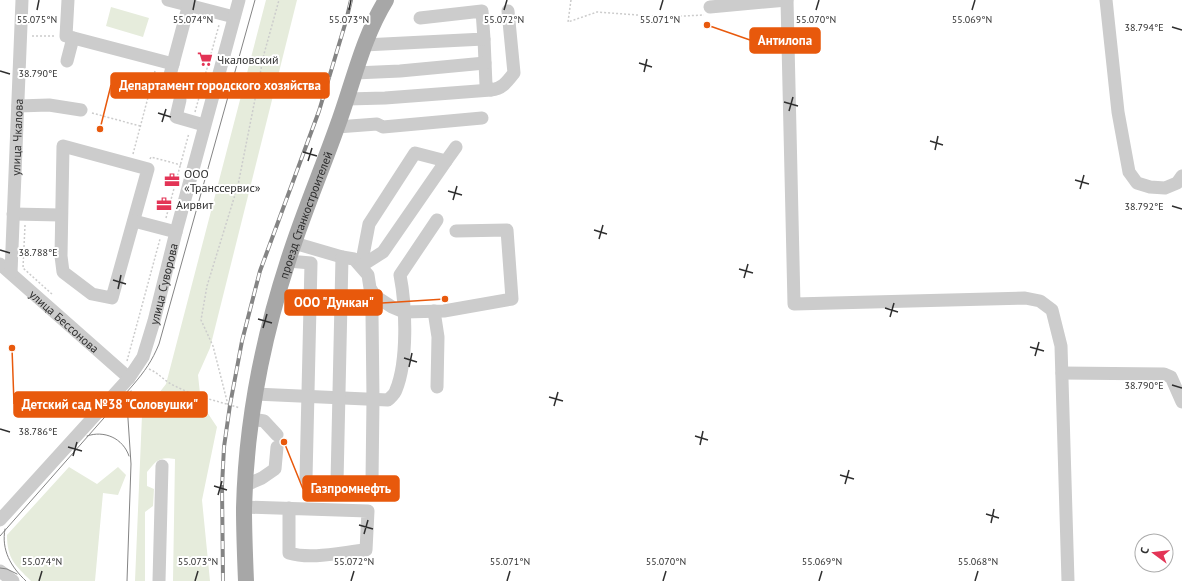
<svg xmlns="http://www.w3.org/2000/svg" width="1182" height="581" font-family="'PT Sans',sans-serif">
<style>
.green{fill:#e6ecdc}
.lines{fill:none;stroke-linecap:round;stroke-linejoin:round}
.path{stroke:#ccc;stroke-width:1.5;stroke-dasharray:2 2;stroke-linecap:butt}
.minor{stroke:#ccc;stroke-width:13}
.major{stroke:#a7a7a7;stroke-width:16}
.tram{stroke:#848484;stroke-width:1}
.rail-casing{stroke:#848484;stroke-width:4}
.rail{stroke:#fff;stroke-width:2.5;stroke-dasharray:8;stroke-linecap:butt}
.ticks{fill:none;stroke:#2f2f2f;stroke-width:1.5}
.labels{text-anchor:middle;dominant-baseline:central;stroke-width:4;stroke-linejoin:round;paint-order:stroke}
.poi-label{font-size:12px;fill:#2f2f2f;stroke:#fff;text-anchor:start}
.street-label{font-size:12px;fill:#2f2f2f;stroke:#fff}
.ticks-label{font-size:10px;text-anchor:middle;fill:#2f2f2f;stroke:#fff;stroke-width:4;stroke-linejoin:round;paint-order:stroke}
.leader{fill:none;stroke:#e8590c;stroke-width:1.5}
.callout-dot{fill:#e8590c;stroke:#fff;stroke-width:1.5}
.callout{fill:#e8590c;stroke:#e8590c;stroke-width:1.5}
.callout-label{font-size:13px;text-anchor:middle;font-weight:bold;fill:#fff}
</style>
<rect width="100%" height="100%" fill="#fff"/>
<path class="green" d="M266 0H297L210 348 198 375 201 403 217 427 202 500 210 581H173L175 459C159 456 156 461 147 472V486L154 489 153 506 145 512V581H135L142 415 166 384Z
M111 7 149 18 143 37 106 26Z
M69 467 97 484 118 467 126 475 118 495 103 493 95 581H31C15 565 7 559 7 535Z"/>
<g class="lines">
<path class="path" d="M571 0 568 22 597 12 664 17 704 15
M32 36H56
M180 78 203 84
M183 90 185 80
M195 112 219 25
M92 113 140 126
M133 154 155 71
M150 159 151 157 181 165
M166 218 189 133
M25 225 23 268 53 295
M127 361 160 239
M149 369C159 373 165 382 175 386 196 397 218 401 240 408
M228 405 213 346 201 320 207 286 238 185 264 54 279 0"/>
<g class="minor">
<path d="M68 0 66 36 173 64"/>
<path d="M168 0 234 17"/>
<path d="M787 0 794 304 1025 298 1040 301 1052 310 1061 346 1068 581"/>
<path d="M1106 0 1118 112 1129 172 1137 183 1150 187 1165 188 1177 183 1182 176"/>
<path d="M710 7 787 0"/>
<path d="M484 39 486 85 491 90C502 89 507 82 514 73L508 11"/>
<path d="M364 45 484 39 482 11 420 18"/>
<path d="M67 61 73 38"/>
<path d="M355 73 400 71 485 63"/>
<path d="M170 75 190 0"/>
<path d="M347 99 385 98 491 90"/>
<path d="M180 100 176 117 204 125"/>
<path d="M18 106 49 105 81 110"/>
<path d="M337 127 377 124 383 127 482 118"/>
<path d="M63 146 148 169 112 298 92 294 63 272 61 256Z"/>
<path d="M13 214 61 215"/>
<path d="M134 221 176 232"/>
<path d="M294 243 342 257 354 259 368 275 370 288 375 296 392 307 404 312 444 311 512 299 507 230 456 231"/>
<path d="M288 261 311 263 306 478"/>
<path id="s1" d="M0 264 129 378"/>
<path d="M361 266 369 224 415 153 446 161 456 147"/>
<path d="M361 266 383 252 446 161"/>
<path id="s2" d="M11 273 22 0"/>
<path d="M434 311 438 337 437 387"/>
<path d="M1062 373 1164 374 1171 377 1182 402"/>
<path d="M255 394 388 400C391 397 395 394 396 390 408 361 406 306 400 275L437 220"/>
<path d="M252 419 264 421 277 435"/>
<path d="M372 481 373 399 372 314 375 296"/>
<path d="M337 482 342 257"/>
<path d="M246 485 262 478 275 469 277 447"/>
<path d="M244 507 368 511 366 550C343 552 311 560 289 553V508"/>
<path id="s3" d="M0 520 129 378 143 357 154 321 176 232 239 0"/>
<path d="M0 571 13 581"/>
<path d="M159 581 162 466"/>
</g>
<path class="major" id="s4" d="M246 581C245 557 244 533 244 508 246 424 262 341 288 261 302 216 321 172 337 127 353 84 362 39 386 0"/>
<path class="tram" d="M87 436C104 430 123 438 129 456
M5 529C1 550 11 567 26 581
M0 536 133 385C145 371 152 361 159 344L255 0
M0 568 7 569 17 574
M127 581 131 464 127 404 131 391"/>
<g class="rail-casing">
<path id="rail" d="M223 581 222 486 224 447 230 405 242 341 260 271 319 111 346 21 351 0"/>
</g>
<use href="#rail" class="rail"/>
</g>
<path class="ticks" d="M37 10 39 0M193 10 195 0M349 10 351 0M504 10 507 0M660 10 663 0M816 10 819 0M972 10 975 0M1172 27 1182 30M639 63 652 67M0 71 10 74M644 72 647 59M784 102 798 106M789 111 793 97M158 113 171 117M162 122 166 109M930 141 943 145M935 150 938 136M303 152 317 156M308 161 312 148M1075 180 1089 184M1080 189 1084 175M448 191 462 195M453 200 457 186M1172 206 1182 209M594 230 607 234M599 239 603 225M0 250 10 253M739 269 753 273M744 278 748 264M113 280 126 284M118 289 121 275M885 308 898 312M890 317 894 303M258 319 272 323M263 328 267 314M1030 347 1044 351M1035 356 1039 342M404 358 417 362M409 367 412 353M1172 385 1182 388M549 397 563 401M554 406 558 392M0 429 10 432M695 436 708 440M700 445 703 431M68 447 82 451M73 456 77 442M840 475 854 479M845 484 849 470M214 486 227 490M218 495 222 481M986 514 999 518M991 523 994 509M359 525 373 529M364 534 368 520M39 581 42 571M195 581 198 571M351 581 354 571M507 581 510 571M663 581 666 571M819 581 822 571M975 581 978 571"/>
<defs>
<g id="supermarket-bare" transform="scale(1.2)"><path d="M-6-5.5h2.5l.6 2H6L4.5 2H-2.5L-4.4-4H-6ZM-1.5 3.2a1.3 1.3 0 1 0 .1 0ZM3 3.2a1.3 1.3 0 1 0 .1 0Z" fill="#e33456" stroke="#fff" stroke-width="2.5" paint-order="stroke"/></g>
<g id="office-bare" transform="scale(1.2)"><path d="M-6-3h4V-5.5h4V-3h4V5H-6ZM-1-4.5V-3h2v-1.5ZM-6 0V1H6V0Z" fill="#e33456" stroke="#fff" stroke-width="2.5" paint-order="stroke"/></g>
</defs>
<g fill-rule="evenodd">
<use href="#supermarket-bare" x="205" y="59"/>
<use href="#office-bare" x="172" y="180"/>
<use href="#office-bare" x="164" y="204"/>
</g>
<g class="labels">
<g class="poi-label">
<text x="217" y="59">Чкаловский</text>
<text x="184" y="173">ООО<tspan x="184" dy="14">«Транссервис»</tspan></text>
<text x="176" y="204">Аирвит</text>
</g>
<g class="street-label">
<text stroke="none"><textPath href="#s2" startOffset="136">улица Чкалова</textPath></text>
<text stroke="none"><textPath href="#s4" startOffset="374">проезд Станкостроителей</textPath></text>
<text stroke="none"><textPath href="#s3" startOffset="293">улица Суворова</textPath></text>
<text stroke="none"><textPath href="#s1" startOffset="86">улица Бессонова</textPath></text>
</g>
</g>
<g class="ticks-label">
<text x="37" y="23">55.075°N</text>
<text x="193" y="23">55.074°N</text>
<text x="349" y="23">55.073°N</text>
<text x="504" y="23">55.072°N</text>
<text x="660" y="23">55.071°N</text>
<text x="816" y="23">55.070°N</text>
<text x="972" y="23">55.069°N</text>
<text x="1144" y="31">38.794°E</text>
<text x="38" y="77">38.790°E</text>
<text x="1144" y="210">38.792°E</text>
<text x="38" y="256">38.788°E</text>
<text x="1144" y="389">38.790°E</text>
<text x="38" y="435">38.786°E</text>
<text x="42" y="565">55.074°N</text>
<text x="198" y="565">55.073°N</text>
<text x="354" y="565">55.072°N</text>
<text x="510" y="565">55.071°N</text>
<text x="666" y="565">55.070°N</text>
<text x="822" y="565">55.069°N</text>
<text x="978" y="565">55.068°N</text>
</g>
<path class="leader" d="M707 25L750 40M100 129L111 85M445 299L382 303M12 348L14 404M284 442L303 489"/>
<g class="callout-dot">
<circle cx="707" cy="25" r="4"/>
<circle cx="100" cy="129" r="4"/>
<circle cx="445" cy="299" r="4"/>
<circle cx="12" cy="348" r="4"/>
<circle cx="284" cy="442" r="4"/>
</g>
<g class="callout">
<rect x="750" y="28" width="70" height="25" rx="4"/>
<rect x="111" y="73" width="218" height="25" rx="4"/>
<rect x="285" y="290" width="97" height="25" rx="4"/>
<rect x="14" y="392" width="193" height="25" rx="4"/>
<rect x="303" y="476" width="96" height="25" rx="4"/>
</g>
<g class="callout-label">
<text x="785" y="45">Aнтилопа</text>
<text x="220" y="90">Департамент городского хозяйства</text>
<text x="334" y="307">ООО "Дункан"</text>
<text x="110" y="409">Детский сад №38 "Соловушки"</text>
<text x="351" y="493">Газпромнефть</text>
</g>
<g transform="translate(1154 553) rotate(285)"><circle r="19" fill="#ffffff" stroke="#acacac"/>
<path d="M0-3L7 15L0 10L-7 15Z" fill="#e33456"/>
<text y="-6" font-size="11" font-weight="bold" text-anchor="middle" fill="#2f2f2f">С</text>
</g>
</svg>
